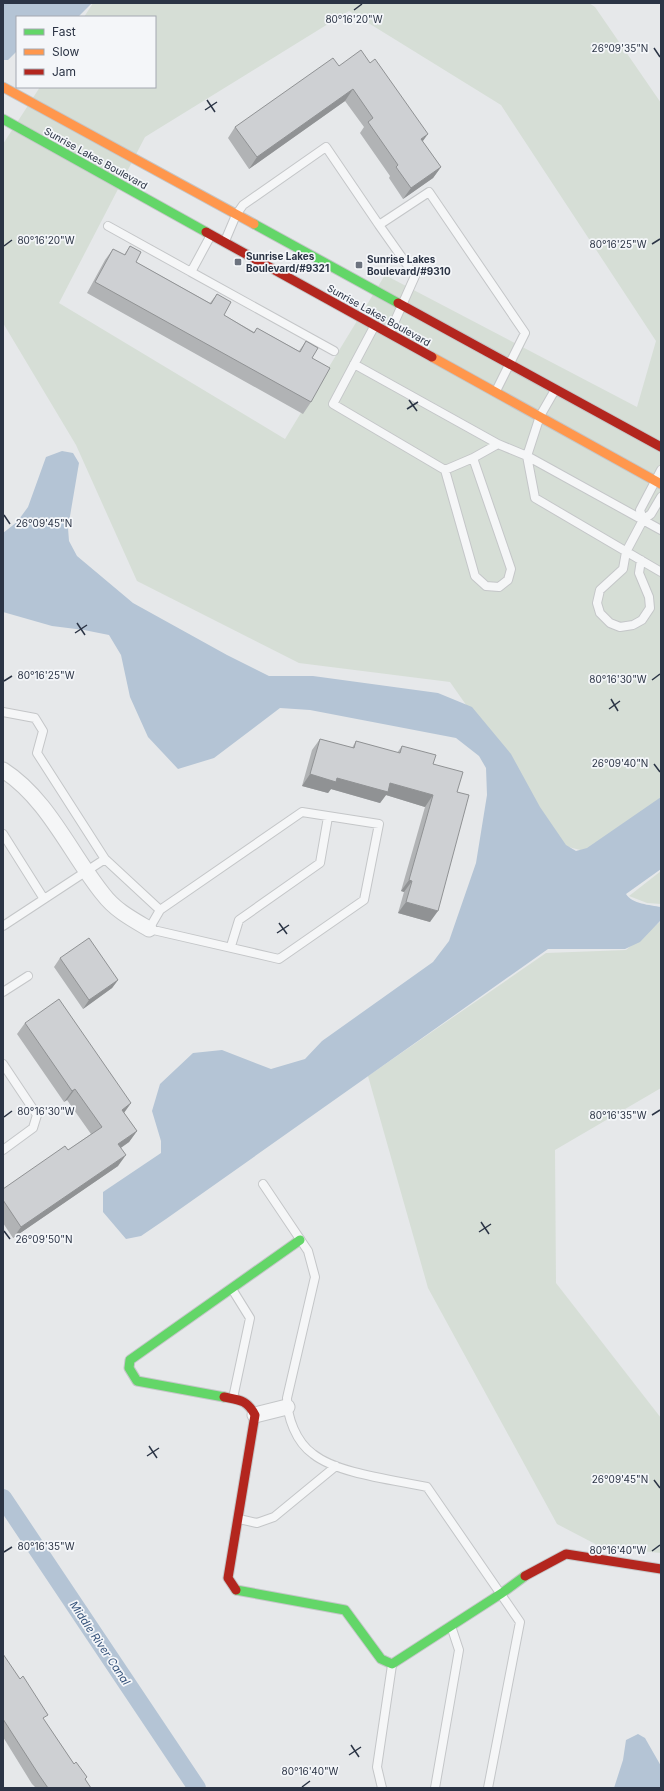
<svg xmlns="http://www.w3.org/2000/svg" width="664" height="1791" font-family="Inter,sans-serif">
<style>
.green{fill:#d6ded6;fill-rule:evenodd}
.water{fill:#b4c4d5}
.lines{fill:none;stroke-linecap:round;stroke-linejoin:round}
.canal{stroke:#b4c4d5;stroke-width:18}
.lane-casing{stroke:#c4c6c8;stroke-width:10}
.street-casing{stroke:#c4c6c8;stroke-width:17}
.fast-casing{stroke:#c4c6c8;stroke-width:11}
.slow-casing{stroke:#c4c6c8;stroke-width:11}
.jam-casing{stroke:#c4c6c8;stroke-width:11}
.lane{stroke:#f5f6f7;stroke-width:8}
.street{stroke:#f5f6f7;stroke-width:15}
.fast{stroke:#63d668;stroke-width:9}
.slow{stroke:#ff974d;stroke-width:9}
.jam{stroke:#b3261e;stroke-width:9}
.wall{fill:#b1b3b5}
.shaded-wall{fill:#909294}
.building{fill:#ced0d3;stroke:#909294}
.ticks{fill:none;stroke:#2b3445;stroke-width:1.5}
.poi-dot{fill:#6c737f;stroke:#f4f6f9;stroke-width:1.5}
.labels{text-anchor:middle;dominant-baseline:central;stroke-width:3.5;stroke-linejoin:round;paint-order:stroke}
.street-label{font-size:10px;fill:#2b3445;stroke:#f4f6f9}
.poi-label{font-size:10px;font-weight:bold;fill:#2b3445;stroke:#f4f6f9;text-anchor:start}
.water-label{font-size:11px;font-style:italic;fill:#34527a;stroke:#f4f6f9}
.ticks-label{font-size:10px;text-anchor:middle;fill:#2b3445;stroke:#f4f6f9;stroke-width:3.5;stroke-linejoin:round;paint-order:stroke}
</style>
<rect width="100%" height="100%" fill="#e6e8ea"/>
<path class="green" d="M93 3H589L595 7 661 103V798L584 851 565 846 450 682 299 663 137 581 76 445 3 323V144L40 87H155V17H84ZM349 11 501 105 656 341 637 407 385 275 285 439 59 303 145 137Z
M661 871V904L647 903 629 896Z
M661 921V1088L555 1150 556 1283 661 1418V1553L601 1547 557 1524 428 1288 368 1076 546 953 626 950Z"/>
<path class="water" d="M4 3H92L78 17H17V51L8 60H3Z
M62 451 73 453 79 463 68 528 69 541 77 556 133 603 227 655 269 676H313L438 693 472 707 511 754 540 807 566 845 576 851 587 848 661 797V869L626 894C632 904 650 905 661 907V920L640 942 625 949H548L166 1219 141 1236 126 1239 103 1212V1192L161 1153V1141L152 1111 160 1084 193 1053 222 1050 271 1069 305 1059 322 1041 433 962 449 941 476 863 487 795 486 768 479 756 456 738 310 710 280 708 214 758 178 769 148 737 130 697 121 655 109 635 84 630 52 626 3 612V533L17 522 28 507 46 457Z
M638 1734 645 1738 661 1766V1788H614L623 1760 626 1740Z"/>
<g class="lines">
<path class="canal" d="M3 1498 197 1788"/>
<g class="lane-casing">
<path id="lane" d="M108 226 191 272 211 235
M225 241 236 215 243 205 326 147 379 225
M191 272 334 351
M375 325 333 404 445 470 475 576 486 586 499 587 508 580 511 569 473 458 498 444 527 456 540 416 555 390
M390 332 415 276 379 225 429 192 525 333 496 391
M354 364 498 444
M527 456 535 498 661 572
M527 456 661 530
M445 470 473 458
M643 520 640 510 661 470
M641 560 639 573 649 597 650 608 642 620 633 625 620 627 610 623 600 613 597 603 600 590 623 569 626 552 643 520 651 514 661 497
M3 712 35 718 43 731 37 753 105 859 160 910
M302 812 379 824 364 900 279 959 149 929 160 910Z
M3 834 44 899
M3 926 105 859
M231 946 239 920 320 863 328 817
M3 992 28 976
M3 1064 37 1115 33 1128 3 1150
M263 1184 308 1251 315 1277 287 1398C287 1417 296 1442 313 1454 338 1474 395 1480 427 1487L520 1622 488 1788
M232 1289 250 1318 233 1398
M239 1519 257 1523 274 1517 336 1466
M382 1788 377 1767 392 1665
M435 1788 459 1650 451 1626"/>
</g>
<g class="street-casing">
<path id="street" d="M3 770C48 799 70 853 103 894 115 910 132 919 149 929
M255 1415 287 1407"/>
</g>
<g class="fast-casing">
<path id="fast" d="M3 119 206 232
M254 224 398 303
M224 1397 137 1381 129 1368 130 1360 300 1240
M236 1590 345 1610 381 1659 392 1664 502 1593 525 1576"/>
</g>
<g class="slow-casing">
<path id="slow" d="M3 87 254 224
M432 357 661 484"/>
</g>
<g class="jam-casing">
<path id="jam" d="M206 232 432 357
M398 303 661 447
M224 1397C240 1400 247 1400 255 1415L228 1578 236 1590
M525 1576 566 1554 661 1569"/>
</g>
<use href="#lane" class="lane"/>
<use href="#street" class="street"/>
<use href="#fast" class="fast"/>
<use href="#slow" class="slow"/>
<use href="#jam" class="jam"/>
</g>
<path class="wall" d="M339 66 423 142 441 167 433 178 403 199 389 178 390 176 360 133 364 127 345 101 249 169 228 138 235 127Z
M130 246 136 262 210 303 217 294 224 315 254 332 257 328 299 351 306 341 312 358 311 402 303 414 87 293 105 260 113 249 124 255Z
M320 739 352 748 356 741 397 753 402 746 433 764 457 792 430 922 398 913 404 892 401 891 425 807 386 795 380 803 331 789 328 793 302 786 312 750Z
M60 958 118 980 112 988 83 1009 54 967Z
M25 1023 131 1103 124 1113 137 1131 129 1142 121 1148 118 1166 13 1238 3 1223V1189L68 1150 91 1134 67 1100 64 1102 17 1034Z
M3 1654 44 1720 74 1764 87 1777 85 1780 91 1788H36L32 1784 3 1737Z"/>
<path class="shaded-wall" d="M353 89 345 101 249 169 257 157Z
M428 134 420 145 421 139Z
M441 167 433 178 403 199 411 188Z
M310 774 390 783 433 795 425 807 386 795 380 803 331 789 328 793 302 786Z
M409 880 412 881 404 892 401 891Z
M406 902 438 911 430 922 398 913Z
M118 980 112 988 83 1009 89 1000Z
M75 1089 67 1100 64 1102 72 1091Z
M131 1103 123 1114 122 1110Z
M137 1131 129 1142 110 1155 118 1144Z
M126 1155 118 1166 13 1238 21 1227Z"/>
<path class="building" d="M361 50 370 63 375 59 428 134 421 139 441 167 411 188 396 167 398 165 368 122 373 118 353 89 257 157 235 127 333 58 339 66Z
M130 246 141 252 136 262 211 304 217 294 231 302 224 315 254 333 257 328 300 352 306 341 318 348 312 358 330 368 311 402 95 282 113 249 125 255Z
M320 739 354 748 356 741 400 753 402 746 436 755 433 764 463 772 457 792 469 795 438 911 406 902 412 881 409 880 433 795 390 783 388 792 337 778 336 782 310 774Z
M89 938 118 980 89 1000 60 958Z
M59 999 131 1103 122 1110 137 1131 118 1144 126 1155 21 1227 3 1200V1189L65 1146 68 1150 102 1127 75 1089 72 1091 25 1023Z
M3 1654 20 1679 23 1676 48 1715 43 1718 74 1764 76 1762 87 1777 85 1779 91 1788H48L39 1775 3 1719Z"/>
<path class="ticks" d="M354 10 362 4M654 48 660 57M207 100 215 112M205 110 217 102M652 244 660 239M4 246 12 240M409 400 417 411M407 409 418 402M4 515 10 524M77 623 85 635M75 633 87 625M652 680 660 674M4 681 12 676M611 699 618 711M609 709 620 701M654 764 660 772M279 923 287 934M277 933 289 925M652 1115 660 1110M4 1117 12 1111M481 1222 489 1234M4 1231 10 1239M479 1232 491 1224M149 1446 157 1458M147 1456 159 1448M654 1480 660 1488M652 1551 660 1545M4 1552 12 1547M351 1745 359 1757M349 1755 361 1747M302 1787 310 1781"/>
<g class="poi-dot">
<rect x="234" y="258" width="8" height="8" rx="2"/>
<rect x="355" y="261" width="8" height="8" rx="2"/>
</g>
<g class="labels">
<g class="street-label">
<text transform="translate(96 158) rotate(29)">Sunrise Lakes Boulevard</text>
<text transform="translate(379 315) rotate(29)">Sunrise Lakes Boulevard</text>
</g>
<g class="poi-label">
<text x="246" y="256">Sunrise Lakes<tspan x="246" dy="12">Boulevard/#9321</tspan></text>
<text x="367" y="259">Sunrise Lakes<tspan x="367" dy="12">Boulevard/#9310</tspan></text>
</g>
<g class="water-label">
<text transform="translate(100 1643) rotate(56)">Middle River Canal</text>
</g>
</g>
<g class="ticks-label">
<text x="354" y="23">80°16'20"W</text>
<text x="620" y="52">26°09'35"N</text>
<text x="46" y="244">80°16'20"W</text>
<text x="618" y="248">80°16'25"W</text>
<text x="44" y="527">26°09'45"N</text>
<text x="46" y="679">80°16'25"W</text>
<text x="618" y="683">80°16'30"W</text>
<text x="620" y="767">26°09'40"N</text>
<text x="46" y="1115">80°16'30"W</text>
<text x="618" y="1119">80°16'35"W</text>
<text x="44" y="1243">26°09'50"N</text>
<text x="620" y="1483">26°09'45"N</text>
<text x="46" y="1550">80°16'35"W</text>
<text x="618" y="1554">80°16'40"W</text>
<text x="310" y="1775">80°16'40"W</text>
</g>
<rect width="664" height="1791" fill="none" stroke="#2b3445" stroke-width="8"/>
<rect x="16" y="16" width="140" height="72" fill="#f4f6f9" stroke="#a4a8b1"/>
<rect x="24" y="29" width="20" height="6" fill="#63d668" stroke="#a4a8b1"/>
<text x="52" y="36" font-size="12" fill="#2b3445">Fast</text>
<rect x="24" y="49" width="20" height="6" fill="#ff974d" stroke="#a4a8b1"/>
<text x="52" y="56" font-size="12" fill="#2b3445">Slow</text>
<rect x="24" y="69" width="20" height="6" fill="#b3261e" stroke="#a4a8b1"/>
<text x="52" y="76" font-size="12" fill="#2b3445">Jam</text>
</svg>
